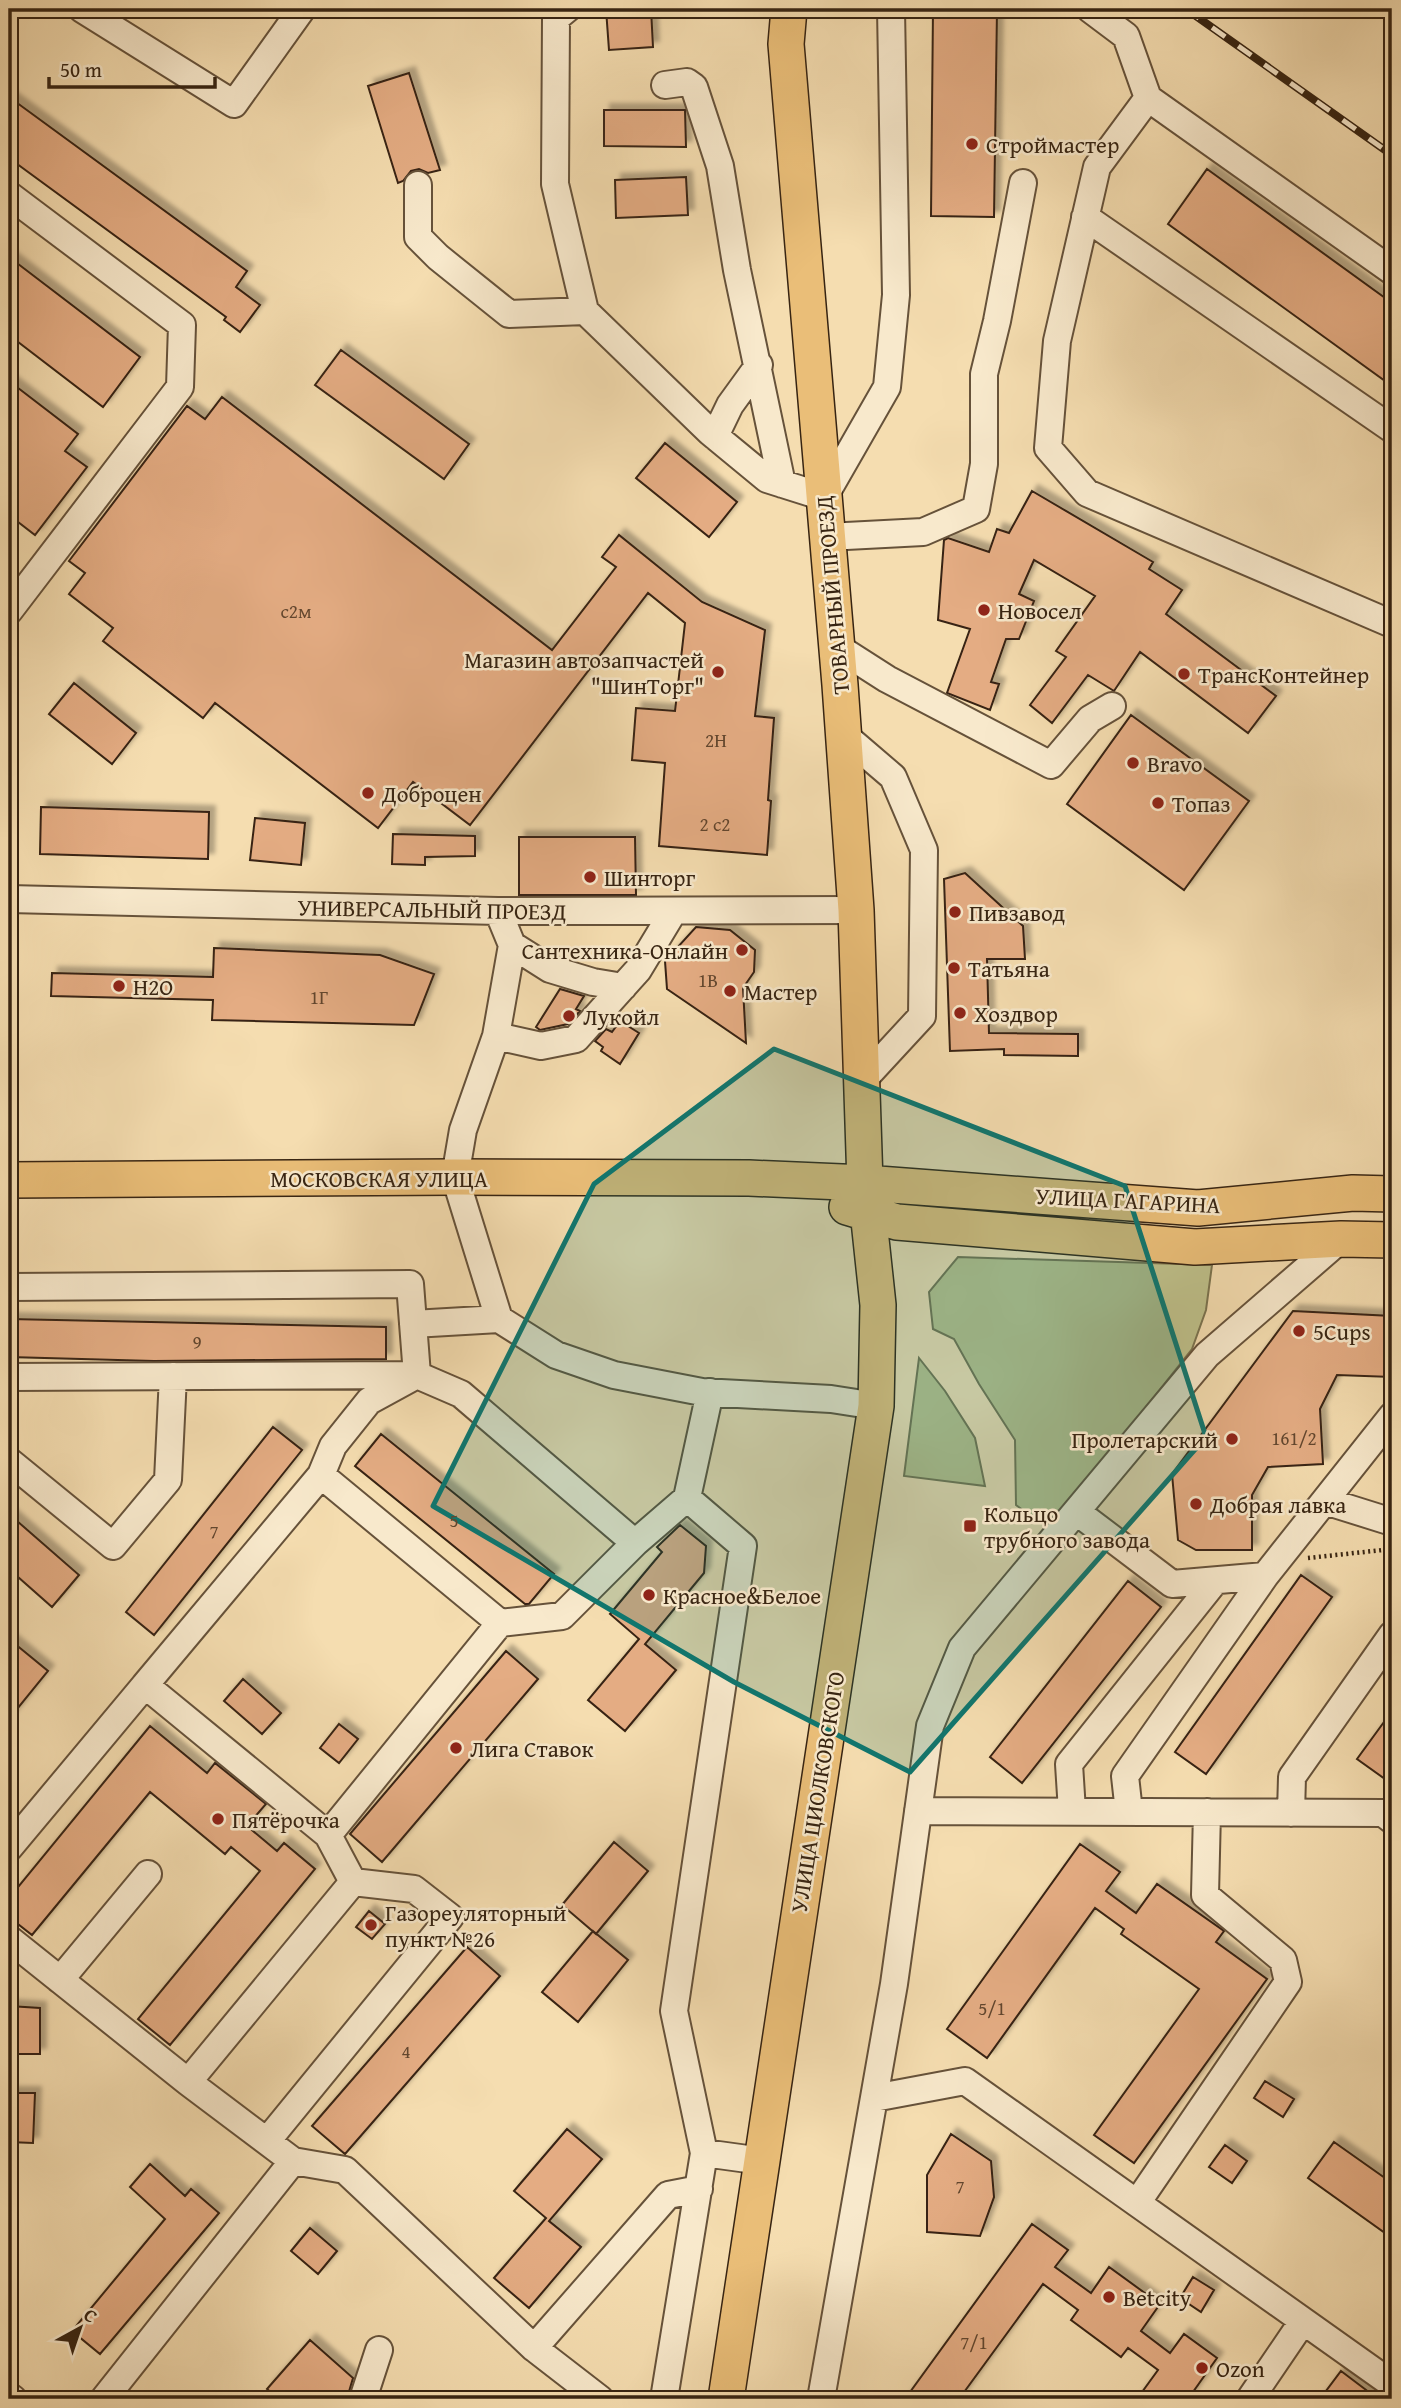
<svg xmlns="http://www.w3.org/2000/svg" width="1401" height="2408" font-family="'Gentium Book Plus',serif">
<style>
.green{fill:#bec08a;stroke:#7a724e;stroke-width:2}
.building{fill:#e4ac83;stroke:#372412;stroke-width:2;filter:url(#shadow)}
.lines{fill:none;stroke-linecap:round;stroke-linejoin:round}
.minor-casing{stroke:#66523a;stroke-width:30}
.major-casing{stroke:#372412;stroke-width:38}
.path{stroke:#372412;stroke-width:4.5;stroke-dasharray:2 3.5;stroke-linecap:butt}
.minor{stroke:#f8e9cc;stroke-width:26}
.major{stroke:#eabe78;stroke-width:35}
.rail-casing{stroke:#372412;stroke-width:8}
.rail{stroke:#f8e9cc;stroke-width:5;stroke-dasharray:16;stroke-linecap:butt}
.marked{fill:#0f766e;fill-opacity:0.2;stroke:#0f766e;stroke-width:5;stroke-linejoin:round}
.poi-dot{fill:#8f2418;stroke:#f8e9cc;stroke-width:2.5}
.labels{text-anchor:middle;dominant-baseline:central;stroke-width:5;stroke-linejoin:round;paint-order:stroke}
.number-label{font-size:19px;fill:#62462e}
.poi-label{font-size:23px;fill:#372412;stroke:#f8e9cc;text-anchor:start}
.street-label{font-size:23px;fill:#372412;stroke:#f8e9cc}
</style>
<defs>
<filter id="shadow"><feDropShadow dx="6" dy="-6" stdDeviation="2" flood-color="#0004"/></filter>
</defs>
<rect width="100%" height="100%" fill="#f5ddb0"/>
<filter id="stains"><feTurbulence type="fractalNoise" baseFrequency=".00286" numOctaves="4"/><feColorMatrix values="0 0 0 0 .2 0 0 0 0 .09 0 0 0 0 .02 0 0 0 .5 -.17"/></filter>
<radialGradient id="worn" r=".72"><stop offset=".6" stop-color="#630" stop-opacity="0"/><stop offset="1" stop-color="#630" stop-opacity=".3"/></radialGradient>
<path class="green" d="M958 1257 1212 1265 1206 1310 1192 1349 1057 1519 1039 1522 1016 1505 1015 1440 979 1384 954 1339 933 1329 929 1292Z
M919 1358 945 1391 975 1438 985 1486 904 1476Z"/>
<path class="building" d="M606 9H651L653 47 609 50Z
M933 9 997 10 994 217 931 216Z
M409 73 440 170 428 173 419 169 411 171 403 181 398 183 368 86Z
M9 97 247 271 236 287 260 305 240 332 224 320 226 317 9 158Z
M604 110H685L686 147 604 146Z
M1207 169 1392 303V386L1168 224Z
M686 177 688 215 616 218 615 180Z
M9 257 140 357 103 407 9 335Z
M341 350 469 444 444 479 315 385Z
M9 381 78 434 65 451 87 467 35 535 9 515Z
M222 397 552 650 616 567 602 557 619 535 702 602 765 630 755 716 774 718 768 800 771 801 767 855 659 846 665 763 632 760 636 708 675 711 685 623 648 593 470 825 413 782 378 828 215 703 203 718 103 641 113 628 69 594 85 573 69 561 187 406 205 419Z
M665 443 737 502 709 537 636 478Z
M1032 491 1153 562 1149 569 1182 590 1166 614 1276 696 1248 733 1140 652 1114 691 1088 675 1052 723 1030 705 1066 657 1056 651 1095 596 1034 560 1019 594 1034 601 1019 639H1006L991 682 999 684 990 710 947 693 970 629 938 620 944 540 948 538 989 552 997 529 1009 533Z
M74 683 136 733 112 764 49 714Z
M1131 715 1249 801 1184 890 1067 804Z
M41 807 209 812 208 859 40 854Z
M255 818 305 823 301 865 250 860Z
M393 834 475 836V856L425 857V865L392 864Z
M519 837H635L636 895H519Z
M965 873 1023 926 1025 959H987L989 1033 1078 1034V1056L1004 1055V1049L950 1051 944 879Z
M696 927 730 930 755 950 754 972 743 988 746 1043 667 989 665 961Z
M214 948 380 955 434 974 414 1025 212 1020 213 1000 51 996 52 973 213 977Z
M560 989 584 996 576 1009 580 1011 568 1024 540 1030 536 1027Z
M620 1021 639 1033 620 1064 601 1051 603 1047 595 1041 606 1029 612 1032Z
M1293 1311 1392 1316V1377L1337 1375 1320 1409 1323 1464 1268 1467 1252 1495V1550H1196L1178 1540 1172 1474Z
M9 1319 386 1327V1359L154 1361 9 1357Z
M273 1427 302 1450 154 1635 126 1612Z
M381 1434 554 1574 529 1604H525L355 1466Z
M9 1514 79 1575 52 1607 9 1569Z
M680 1525 706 1546 704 1573 645 1644 676 1670 625 1731 588 1700 639 1639 610 1614 662 1552 657 1547Z
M1301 1575 1332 1597 1206 1774 1175 1752Z
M1128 1581 1161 1607 1022 1783 990 1757Z
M9 1639 48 1671 9 1719Z
M506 1651 538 1679 382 1862 350 1834Z
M243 1679 281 1713 262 1734 224 1701Z
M1392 1711V1784L1357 1759Z
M339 1724 358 1739 339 1763 320 1748Z
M150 1726 207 1773 215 1763 266 1804 247 1826 277 1851 284 1843 315 1869 170 2045 138 2019 260 1871 231 1847 225 1854 150 1792 32 1935 9 1917V1898Z
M614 1842 648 1871 596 1934 562 1905Z
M1080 1844 1120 1872 1106 1891 1136 1913 1157 1884 1224 1931 1216 1942 1267 1979 1134 2163 1094 2135 1199 1989 1121 1934 1124 1929 1095 1908 987 2058 947 2029Z
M369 1911 385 1924 372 1939 356 1927Z
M593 1931 628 1960 578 2022 542 1992Z
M467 1947 500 1976 345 2154 312 2126Z
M9 2006 40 2008V2054H9Z
M1265 2081 1294 2099 1283 2117 1254 2098Z
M9 2093H35L33 2143 9 2142Z
M567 2129 602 2159 549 2221 581 2247 529 2308 494 2278 546 2218 514 2191Z
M951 2134 991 2161 994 2197 980 2236 927 2232V2175Z
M1334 2142 1392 2183V2238L1308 2178Z
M1225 2145 1247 2161 1232 2183 1209 2167Z
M150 2164 185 2196 191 2189 219 2213 100 2354 72 2331 165 2219 130 2187Z
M1032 2224 1068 2250 1055 2267 1091 2293 1109 2267 1160 2304 1141 2331 1170 2353 1184 2334 1217 2358 1188 2399H1137L1158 2370 1128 2348 1121 2357 1071 2320 1078 2310 1043 2284 959 2399H905Z
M310 2228 337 2251 318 2274 291 2251Z
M1193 2277 1214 2290 1201 2312 1180 2298Z
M310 2340 353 2378 348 2395 344 2399H278L267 2389Z
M1341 2371 1378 2399H1320Z"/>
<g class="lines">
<g class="minor-casing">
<path id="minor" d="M82 9 234 104 302 9
M567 9 556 18 555 184 585 311
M1090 9 1126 36 1148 98 1392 271
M665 85 687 82 694 87 720 166 737 270 782 484
M1148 98 1097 167 1057 341 1048 448 1087 493 1392 624
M418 185V237L438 257 509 314 585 311 710 432 767 479 824 497 887 387 896 295 891 9
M9 195 182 325 180 387 9 611
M1085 217 1392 429
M715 436 730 405 759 365
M827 537 923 532 976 509 984 464V374L997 321 1023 183
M837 647 887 679 1051 765 1090 719 1112 706
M844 735 893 777 924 850 922 1016 861 1082
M9 899 498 911 856 910
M498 911 512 945 496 1036 541 1046 576 1039 638 970 673 912
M512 945 550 969 593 982 623 987
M496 1036 463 1130 455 1177 499 1319
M9 1287 410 1284 417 1375
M413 1324 499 1319 556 1355 614 1375 702 1392 831 1399 876 1406
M9 1377 417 1375 461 1394 635 1543 687 1498
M9 1461 113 1546 168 1480 173 1376
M321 1475 333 1446 369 1401 413 1377
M1325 1501 1392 1522
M1077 1512 1172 1584 1265 1576 1392 1416
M500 1623 562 1616 635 1543
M145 1685 321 1475 500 1623 328 1835
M918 1811 1383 1813 1392 1820
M1072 1811 1069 1764 1215 1581
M1129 1812 1125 1776 1265 1576
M1291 1813 1292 1777 1392 1635
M9 1848 145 1685 328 1835 353 1882 188 2082 293 2161 345 2170 534 2348 600 2399
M9 1939 188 2082
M60 1980 148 1874
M874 2098 965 2081 1392 2384
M267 2141 450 1917 414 1889 353 1882
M704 2153 762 2161
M1137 2203 1288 1982 1283 1960 1205 1895 1207 1812
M534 2348 668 2195 699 2189
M9 2396 13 2399
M104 2399 293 2161
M363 2399 379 2350
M664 2399 704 2153 674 2011 743 1546 687 1498 710 1392
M821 2399 894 1984 930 1726 962 1648 1207 1355 1341 1239
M1250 2399 1303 2321"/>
</g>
<g class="major-casing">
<path id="major" d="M9 1180 455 1177 749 1178 865 1183 1198 1208 1353 1193 1392 1194
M847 1207 897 1222 1195 1247 1341 1239 1392 1240
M726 2399 876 1406 878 1305 865 1183 856 910 840 685 786 44 789 9"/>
</g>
<path class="path" d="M1308 1558 1392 1549"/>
<use href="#minor" class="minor"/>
<use href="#major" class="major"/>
<g class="rail-casing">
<path id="rail" d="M1186 9 1392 155"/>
</g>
<use href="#rail" class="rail"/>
</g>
<path class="marked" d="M774 1049 1125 1186 1206 1437 910 1772 734 1682 433 1506 594 1184Z"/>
<g class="poi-dot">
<circle cx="972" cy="144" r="7"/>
<circle cx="984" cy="610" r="7"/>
<circle cx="718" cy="672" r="7"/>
<circle cx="1184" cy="674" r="7"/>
<circle cx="1133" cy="763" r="7"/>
<circle cx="368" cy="793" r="7"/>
<circle cx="1158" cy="803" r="7"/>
<circle cx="590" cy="877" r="7"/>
<circle cx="955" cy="912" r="7"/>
<circle cx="742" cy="950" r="7"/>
<circle cx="954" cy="968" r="7"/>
<circle cx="119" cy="986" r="7"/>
<circle cx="730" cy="991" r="7"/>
<circle cx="960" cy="1013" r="7"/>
<circle cx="569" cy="1016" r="7"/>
<circle cx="1299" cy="1331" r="7"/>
<circle cx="1232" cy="1439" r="7"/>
<circle cx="1196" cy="1504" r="7"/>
<rect x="963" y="1519" width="14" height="14" rx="3.5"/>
<circle cx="649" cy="1595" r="7"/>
<circle cx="456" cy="1748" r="7"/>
<circle cx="218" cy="1819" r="7"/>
<circle cx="371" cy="1925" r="7"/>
<circle cx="1109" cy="2297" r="7"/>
<circle cx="1202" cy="2368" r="7"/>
</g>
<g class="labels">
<g class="number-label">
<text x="296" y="611">с2м</text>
<text x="716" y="740">2Н</text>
<text x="715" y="824">2 с2</text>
<text x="708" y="980">1В</text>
<text x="319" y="997">1Г</text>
<text x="197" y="1342">9</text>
<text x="1294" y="1438">161/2</text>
<text x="454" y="1520">5</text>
<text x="214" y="1531">7</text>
<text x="992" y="2008">5/1</text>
<text x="406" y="2051">4</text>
<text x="960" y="2186">7</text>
<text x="974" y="2342">7/1</text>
</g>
<g class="poi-label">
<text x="986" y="144">Строймастер</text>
<text x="998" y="610">Новосел</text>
<text x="704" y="659" text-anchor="end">Магазин автозапчастей<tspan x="704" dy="26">"ШинТорг"</tspan></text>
<text x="1198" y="674">ТрансКонтейнер</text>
<text x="1147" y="763">Bravo</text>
<text x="382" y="793">Доброцен</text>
<text x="1172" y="803">Топаз</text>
<text x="604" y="877">Шинторг</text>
<text x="969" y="912">Пивзавод</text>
<text x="728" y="950" text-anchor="end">Сантехника-Онлайн</text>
<text x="968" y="968">Татьяна</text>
<text x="133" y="986">Н2О</text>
<text x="744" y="991">Мастер</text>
<text x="974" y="1013">Хоздвор</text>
<text x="583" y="1016">Лукойл</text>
<text x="1313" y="1331">5Cups</text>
<text x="1218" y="1439" text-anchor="end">Пролетарский</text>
<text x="1210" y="1504">Добрая лавка</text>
<text x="984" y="1513">Кольцо<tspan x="984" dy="26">трубного завода</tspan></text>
<text x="663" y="1595">Красное&amp;Белое</text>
<text x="470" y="1748">Лига Ставок</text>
<text x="232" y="1819">Пятёрочка</text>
<text x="385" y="1912">Газореуляторный<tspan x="385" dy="26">пункт №26</tspan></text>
<text x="1123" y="2297">Betcity</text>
<text x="1216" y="2368">Ozon</text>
</g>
<g class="street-label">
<text transform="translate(832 595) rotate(-95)">ТОВАРНЫЙ ПРОЕЗД</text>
<text transform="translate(432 909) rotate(1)">УНИВЕРСАЛЬНЫЙ ПРОЕЗД</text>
<text x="379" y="1178">МОСКОВСКАЯ УЛИЦА</text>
<text transform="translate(1128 1200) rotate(3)">УЛИЦА ГАГАРИНА</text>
<text transform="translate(817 1792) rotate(-81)">УЛИЦА ЦИОЛКОВСКОГО</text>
</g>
</g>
<rect width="1401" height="2408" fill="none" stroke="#f5ddb0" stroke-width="35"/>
<rect x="10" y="10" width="1380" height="2387" fill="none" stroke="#372412" stroke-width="3.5"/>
<rect x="18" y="18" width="1366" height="2373" fill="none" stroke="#372412" stroke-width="2"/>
<g transform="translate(80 2328) rotate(40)" stroke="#f8e9cc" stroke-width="5" paint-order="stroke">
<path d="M0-5L12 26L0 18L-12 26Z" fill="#372412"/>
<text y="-10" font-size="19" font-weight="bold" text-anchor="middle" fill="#372412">С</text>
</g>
<path d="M49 77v10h166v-10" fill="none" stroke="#372412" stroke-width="3.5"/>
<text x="60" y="77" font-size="21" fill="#372412" stroke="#f8e9cc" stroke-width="5" paint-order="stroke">50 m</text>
<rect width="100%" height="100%" filter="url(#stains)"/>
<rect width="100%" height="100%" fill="url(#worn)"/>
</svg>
